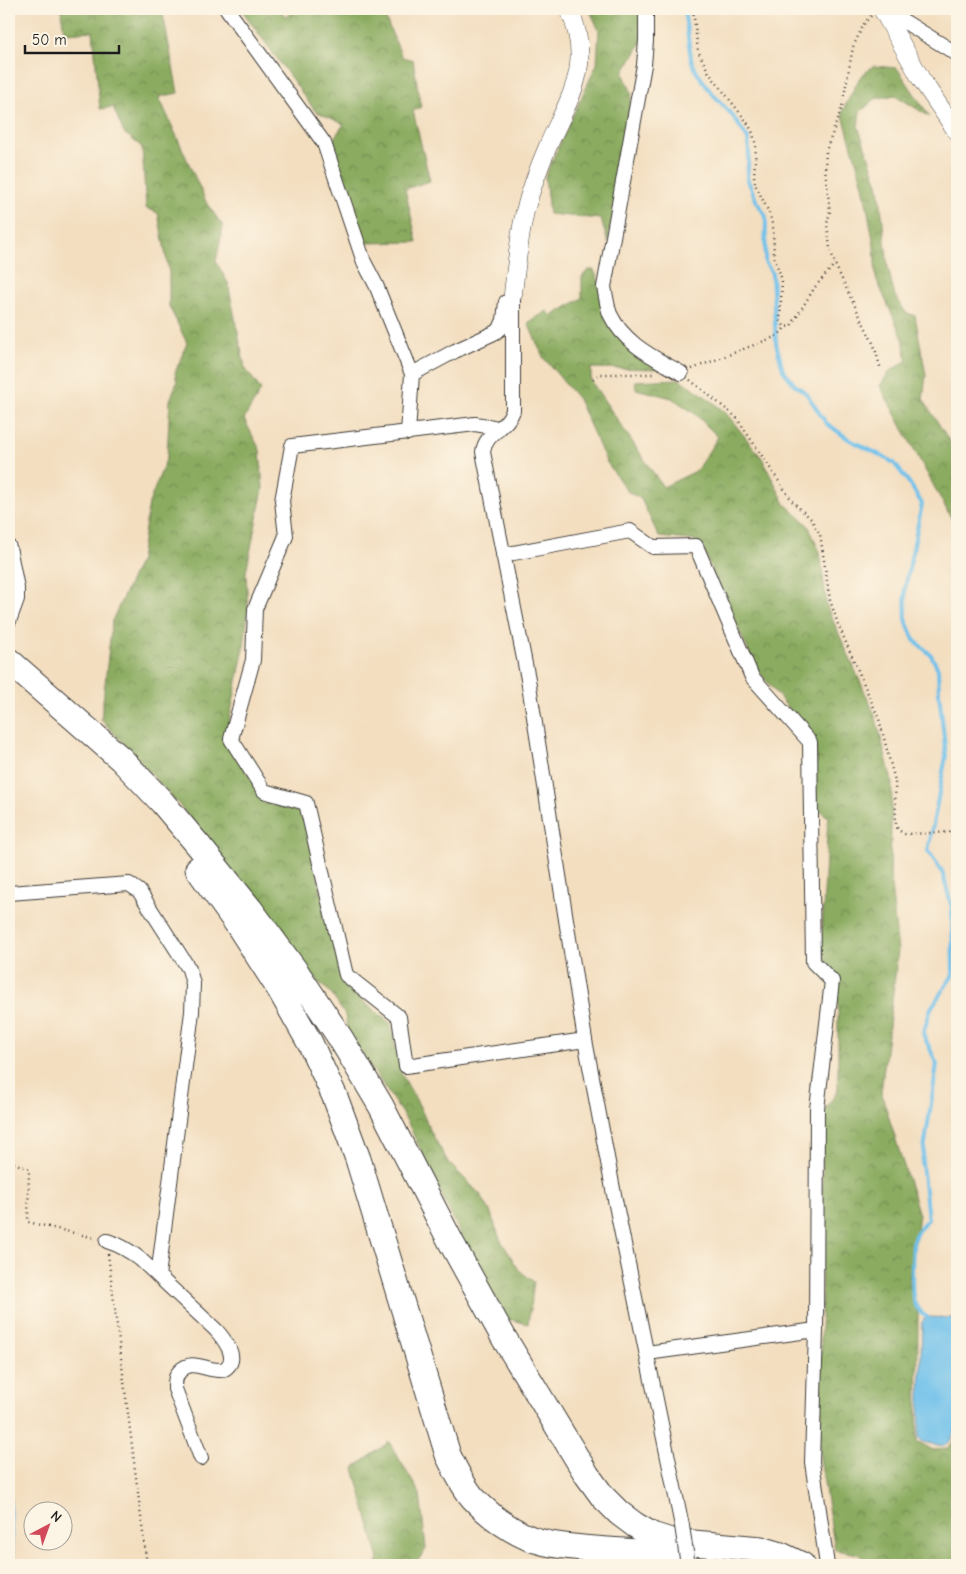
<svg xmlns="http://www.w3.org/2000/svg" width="966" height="1574" font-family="'Comic Neue',sans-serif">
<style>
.forest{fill:url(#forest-crowns);stroke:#54643e}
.water{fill:#6fc1eb;stroke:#466e84}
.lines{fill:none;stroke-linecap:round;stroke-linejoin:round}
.stream{stroke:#6fc1eb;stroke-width:4}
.minor-casing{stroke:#3c3935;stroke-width:16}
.tertiary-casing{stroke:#3c3935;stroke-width:19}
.motorway-casing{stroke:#3c3935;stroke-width:27}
.path{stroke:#3c3935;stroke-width:2.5;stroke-dasharray:1 4;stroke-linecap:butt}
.minor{stroke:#fff;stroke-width:14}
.tertiary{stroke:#fff;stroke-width:18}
.motorway{stroke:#fff;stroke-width:25}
.minor-bridge-casing{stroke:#3c3935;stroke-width:16;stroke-linecap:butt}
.minor-bridge{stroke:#fff;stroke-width:14}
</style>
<defs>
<pattern id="forest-crowns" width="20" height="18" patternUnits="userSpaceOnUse" patternTransform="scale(1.25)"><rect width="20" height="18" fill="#8bac61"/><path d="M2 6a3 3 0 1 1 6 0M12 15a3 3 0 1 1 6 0" fill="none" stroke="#718b4f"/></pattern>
</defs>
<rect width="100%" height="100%" fill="#fcf5e5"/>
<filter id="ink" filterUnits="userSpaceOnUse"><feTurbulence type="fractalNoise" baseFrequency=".02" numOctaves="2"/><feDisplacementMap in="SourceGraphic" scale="10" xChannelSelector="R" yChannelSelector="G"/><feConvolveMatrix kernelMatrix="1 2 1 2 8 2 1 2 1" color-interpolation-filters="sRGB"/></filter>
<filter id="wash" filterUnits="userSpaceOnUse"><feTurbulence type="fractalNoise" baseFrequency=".0096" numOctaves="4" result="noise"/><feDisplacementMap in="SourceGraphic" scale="20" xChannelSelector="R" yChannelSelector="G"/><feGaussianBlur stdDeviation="1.12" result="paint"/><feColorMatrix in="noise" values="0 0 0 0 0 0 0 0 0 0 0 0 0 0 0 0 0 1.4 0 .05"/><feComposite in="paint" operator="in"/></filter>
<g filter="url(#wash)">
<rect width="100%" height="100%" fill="#f3dec0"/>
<path class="forest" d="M61 9H162L178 93 159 97 207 204 223 226 216 262 228 283 245 368 261 390 244 419 260 450 263 489 246 572 248 610 244 647 226 737 265 803 303 813 344 986 390 1023 402 1075 419 1105 432 1134 448 1162 480 1194 490 1211 500 1239 519 1270 534 1282 528 1324 507 1319 464 1242 407 1121 348 1032 345 1015 330 992 315 979 182 808 101 719 112 621 140 560 149 503 167 457 170 400 177 382 175 373 187 343 169 306V273L158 213 146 208 142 147 124 133 113 107 100 109 93 31 64 33Z
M241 9H280L285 17 298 9H378L385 17 402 57 413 60 421 107 413 111 430 181 405 189 417 242 364 243 332 141 344 124 315 111Z
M589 9H641L644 38 623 73 632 93 608 242 601 219 549 214 545 176 597 64 599 30Z
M873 66 897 68 930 117 895 95 875 99 860 112 858 126 879 187 888 268 895 296 906 313 915 316 926 375 923 399 957 453V529L880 386 889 372 907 360 903 339 876 278 874 245 863 185 842 112 860 77Z
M588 270H594L602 289 611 326 628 350 667 369 591 368V381L663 487 696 471 718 437 694 413 672 398 636 389 635 381 679 379 702 394 725 412 762 458 785 504 808 525 820 552 827 607 875 715 892 781 890 876 898 951 881 1092 919 1215 909 1281 918 1313 917 1441 933 1450 949 1449 957 1434V1565H870L859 1554 835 1550 820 1458 823 1113 838 1090V981L821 951 828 818 816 805V743L756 668 699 541 659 537 641 499 627 491 606 461 578 399 543 357 528 323 547 311 552 316 582 298V277Z
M389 1442 420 1494 426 1549 415 1565H375L379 1560 354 1468Z"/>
<path class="water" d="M927 1317 957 1318V1427L950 1441 944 1446 923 1442 919 1438 922 1322Z"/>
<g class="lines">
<path class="stream" d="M684 9 691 59 696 71 710 91 732 115 748 139 749 153 747 178 756 200 766 217 765 262 772 273 776 343 783 370 794 384 806 393 826 423 850 440 876 453 894 463 910 484 922 504 905 589 906 621 914 640 931 655 938 669 939 693 946 756 928 851 942 871 952 908 953 975 931 1008 923 1034 937 1064 922 1163 928 1219C923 1224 916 1231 914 1238 912 1247 911 1294 914 1302 917 1309 920 1313 927 1317
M9 1495 13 1565"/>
</g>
</g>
<g filter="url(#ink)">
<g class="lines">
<g class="minor-casing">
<path id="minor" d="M227 9 324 143 364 262 376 285 412 374 408 433
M646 9V41L644 65 604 287C606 296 607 306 610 314 624 344 655 358 681 373
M884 9 957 54
M513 294V411C506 429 485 433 483 452L528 679 585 1040 616 1205 682 1526
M412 374 455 351 494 333 500 329 504 320 506 302
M498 430 493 427 475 424 292 446 282 501 286 536 255 609 253 660 231 739 264 791 306 803 346 975 399 1017 406 1066 585 1040
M9 547 17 588V599L9 621
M503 555 630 531 653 547 696 546 752 677 810 742 813 962 832 981 817 1109 816 1330 812 1462 827 1565
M9 893 129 884 139 891 189 969 193 984 192 1012 158 1276
M107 1241C120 1245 129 1250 140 1259L216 1330C224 1339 238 1357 227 1367 225 1369 223 1370 220 1370 206 1371 192 1358 180 1371 175 1376 175 1382 175 1389L201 1458
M647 1353 816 1330"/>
</g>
<g class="tertiary-casing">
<path id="tertiary" d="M882 9 921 79 957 132
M513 294C516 266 519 238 525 211 531 189 539 167 548 146 570 96 594 65 569 9"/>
</g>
<g class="motorway-casing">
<path id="motorway" d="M9 661 121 759 162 802 199 846 250 909 297 973 341 1039 381 1106 452 1244 504 1338 587 1475 603 1497 619 1513 635 1525 652 1535 671 1541 761 1549 781 1555 802 1565
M198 869 240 928 280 990 310 1043 335 1097 358 1159 448 1455C455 1469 462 1485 473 1498 488 1514 508 1529 529 1538 554 1547 582 1548 608 1550 633 1552 659 1553 684 1555"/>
</g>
<path class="path" d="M693 9 698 51 709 73 747 122 753 133 756 147 754 176 755 184 770 215 773 228 774 257 782 280 780 321 785 327 791 326 815 287 835 264
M871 16 865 22 853 47 842 107 826 151 825 168 830 211 827 224 830 248 835 264 847 290 874 345 881 370
M692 369 772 338 782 332 785 327
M593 379 600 374H654
M690 380 736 417 792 501 811 519 820 534 830 600 838 624 879 719 895 781 896 825 898 830 905 834 957 832
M9 1161 29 1169 28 1222 95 1238
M108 1254 147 1565"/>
<use href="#minor" class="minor"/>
<use href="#tertiary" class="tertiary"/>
<use href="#motorway" class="motorway"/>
<g class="minor-bridge-casing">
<path id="minor-bridge" d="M682 1526 688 1565"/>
</g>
<use href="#minor-bridge" class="minor-bridge"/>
</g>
</g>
<rect width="966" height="1574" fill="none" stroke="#fcf5e5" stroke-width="30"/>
<g transform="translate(48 1526) rotate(41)"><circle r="24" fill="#fcf5e5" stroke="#a29e95"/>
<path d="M0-4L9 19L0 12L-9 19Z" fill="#d1495b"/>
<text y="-8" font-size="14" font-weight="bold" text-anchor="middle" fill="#1c1c1c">N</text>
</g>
<path d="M25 45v8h94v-8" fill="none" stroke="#1c1c1c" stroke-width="2.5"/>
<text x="32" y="45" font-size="15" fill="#1c1c1c" stroke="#fcf5e5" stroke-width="4" paint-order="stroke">50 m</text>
</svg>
